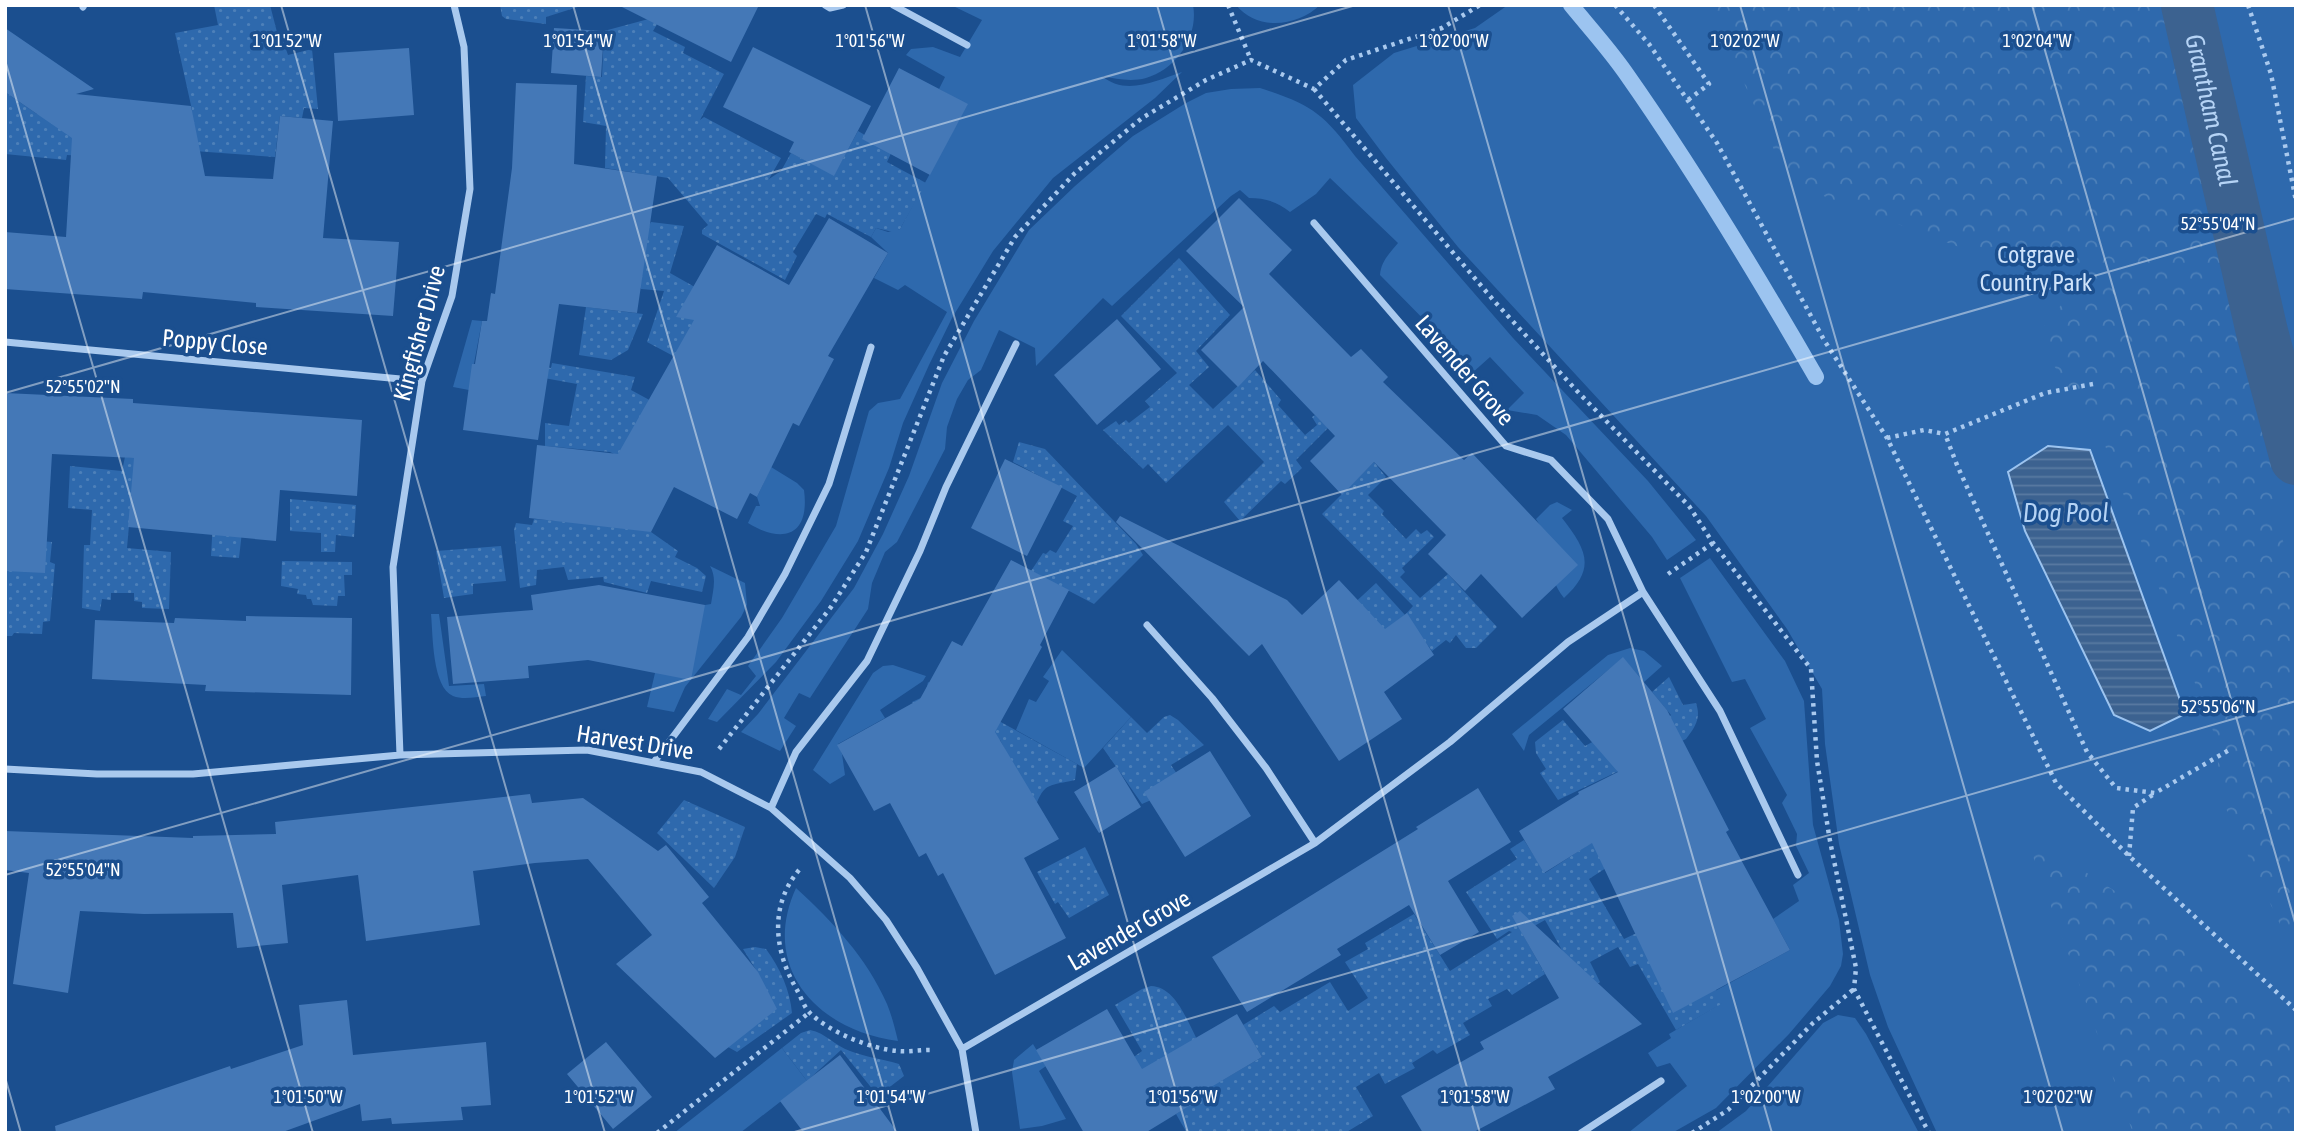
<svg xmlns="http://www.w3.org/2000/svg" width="2301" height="1138" font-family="'Asap Condensed',sans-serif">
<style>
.green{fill:#2e69ad}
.forest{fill:url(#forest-crowns)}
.garden{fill:url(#garden-dots)}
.water{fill:url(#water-rules);stroke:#9cc4f0;stroke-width:2}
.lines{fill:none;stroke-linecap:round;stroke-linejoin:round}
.stream{stroke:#9cc4f0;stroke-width:16}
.canal{stroke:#3c6290;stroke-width:52}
.building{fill:#4478b7}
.path{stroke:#a9c9ee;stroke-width:4.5;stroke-dasharray:3.5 5;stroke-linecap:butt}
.street{stroke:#a9c9ee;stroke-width:7}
.ticks{fill:none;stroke:#fff;stroke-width:2;stroke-opacity:0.45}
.labels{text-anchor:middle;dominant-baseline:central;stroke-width:7;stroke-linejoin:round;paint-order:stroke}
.park-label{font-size:24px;fill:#cfe3fa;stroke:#1b4f8f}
.street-label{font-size:24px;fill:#fff;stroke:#1b4f8f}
.water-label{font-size:26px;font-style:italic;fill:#b5d3f5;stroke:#1b4f8f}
.ticks-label{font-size:18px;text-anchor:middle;fill:#fff;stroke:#1b4f8f;stroke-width:7;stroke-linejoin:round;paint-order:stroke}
</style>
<defs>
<pattern id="forest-crowns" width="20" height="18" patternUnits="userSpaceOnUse" patternTransform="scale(1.75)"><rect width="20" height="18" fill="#2e69ad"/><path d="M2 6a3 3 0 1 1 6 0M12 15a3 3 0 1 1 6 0" fill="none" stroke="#4d80b9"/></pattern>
<pattern id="garden-dots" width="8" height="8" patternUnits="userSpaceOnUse" patternTransform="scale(1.75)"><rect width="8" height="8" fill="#2e69ad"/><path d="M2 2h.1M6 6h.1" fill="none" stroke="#4d80b9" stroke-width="1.8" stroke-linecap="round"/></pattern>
<pattern id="water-rules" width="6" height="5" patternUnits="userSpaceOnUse" patternTransform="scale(1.75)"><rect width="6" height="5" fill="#3c6290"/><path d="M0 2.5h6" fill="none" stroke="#597aa1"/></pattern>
</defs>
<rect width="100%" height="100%" fill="#1b4f8f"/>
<path class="green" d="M951 5H1193C1199 36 1176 70 1146 78 1131 82 1117 79 1102 76 1125 96 1156 81 1182 72L1155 98 1053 178 993 251 952 318 929 365 903 423 889 468 858 541 821 601 776 662 717 722 708 719 727 689 741 695 756 676 748 666 782 618 836 526 869 411 878 403 900 399 947 312 905 285 898 290 874 278 888 253 871 237 876 228 888 232 900 229 967 105 939 89 945 77 906 55 911 49 933 47 960 57 982 20Z
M1236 5H1320C1297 27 1257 31 1236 5Z
M1508 5H2296V1133H1937L1888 1027 1870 975 1839 844 1825 744 1822 689 1787 629 1706 516 1458 247 1386 158 1356 118 1353 85 1394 53 1475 28Z
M1260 88C1312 105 1323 113 1355 156L1513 338 1648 481 1696 540 1667 560 1652 537 1566 435 1537 415 1507 410 1524 393 1490 357 1471 374 1444 340 1380 275C1381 261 1390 253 1398 243L1330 178 1316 194 1290 212C1278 202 1265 198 1249 198L1240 190 1231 196 1112 306 1103 298 1036 366 1035 348 999 330 981 370 968 380 957 399 947 427 945 449 897 542 885 552 872 583 868 609 810 698 799 693 784 718 796 726 780 751 741 732 758 714 854 588 883 534 909 476 942 383 974 321 1029 230 1075 186 1133 136 1186 103 1206 93 1231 89Z
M472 320 482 321 469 390 453 387Z
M771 467 797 483 804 490C810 535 784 545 748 523L756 506H760L757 497Z
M1557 502 1572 510 1562 518C1586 549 1597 568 1564 598 1545 575 1552 543 1536 519L1550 505Z
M1710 558 1785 661 1804 701 1813 825 1839 920 1843 954 1841 966 1830 986 1789 1034 1716 1108 1672 1133H1628L1687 1086 1670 1063 1657 1067 1648 1053 1671 1038 1669 1034 1722 1003 1715 991 1790 950 1773 919 1799 901 1793 885 1809 873 1796 846 1797 834 1782 803 1787 795 1750 728 1766 719 1745 679 1732 682 1680 578Z
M710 566 745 583 747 605 741 617 685 687 674 712 647 707 655 673 705 605 711 604C713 590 717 578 710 566Z
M431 614H439L449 686 484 684 486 696C476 697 463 700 453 696 432 687 433 635 431 614Z
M1630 648 1644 651 1662 666 1644 682 1623 658 1529 735 1524 751 1512 734 1608 655Z
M1062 650 1131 717 1084 768 1016 730 1029 699 1036 702 1049 681 1043 677Z
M893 665 926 676 923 681 880 710 885 718 838 744 842 754 845 775 830 784 813 770 873 673 883 666Z
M796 888C832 921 867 958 887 1004 892 1016 895 1029 898 1041 819 1031 759 969 796 888Z
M1838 1015 1855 1018 1866 1034 1919 1133H1716L1746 1111 1823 1023Z
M1033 1044 1046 1066 1039 1071 1066 1119 1042 1126 1020 1129 1012 1072 1014 1060Z
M782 1048 807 1081 740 1133H674Z"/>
<path class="forest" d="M1709 5H2182L2237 105 2272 295 2271 490 2296 596V949L2284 933 2222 800 2215 736 2101 435 2035 338 2073 290 1789 183Z
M2030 848 2073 864 2183 935 2285 1043 2296 1050V1133H2133Z"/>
<path class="garden" d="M214 5H270L278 36 281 35 288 55 312 49 318 109 304 108 302 118 280 116 275 157 125 146 124 158 67 155 66 160 5 154V92L37 114 63 77 80 132 192 110 175 33 218 25Z
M500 5H584L546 17V24L506 19 502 16Z
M656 17 659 21 653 31 685 47 683 53 724 74 700 120 704 117 781 158 769 179 781 171 791 153 834 175 858 131 892 151 887 162 926 183 900 229 893 232 876 228 871 237 827 214 825 218 816 214 793 252 797 256 785 280 702 234V230L708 225 668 178 605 168 606 126 583 122 586 76 602 77 604 31Z
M651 222 684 226 670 273 739 312 726 384 647 342 664 291 641 289 626 267Z
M1179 258 1230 315 1196 351 1209 367 1189 385 1213 409 1255 370 1281 400 1278 405 1305 435 1317 425 1312 417 1315 415 1328 428 1296 460 1302 468 1285 484 1281 481 1240 521 1224 502 1264 462 1228 425 1166 483 1148 464 1143 469 1103 430 1116 421 1119 425 1126 420 1129 423 1150 407 1145 401 1177 373 1121 316Z
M586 307 643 314 628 350 611 360 579 355Z
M552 363 635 377 631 390 692 423 673 483 610 452 545 446V423L569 426 577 384 544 378 546 367 551 368Z
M1019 442 1045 449 1136 544 1143 555 1094 604 1031 571 1043 553 1046 554 1050 550 1056 553 1073 526 1063 521 1077 496 1013 462Z
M125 457 135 458 127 548 171 552 169 609 142 608V602L134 601V593H111V600L102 599 100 611 82 608 84 545H90L92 510 68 508 70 466 122 471Z
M1374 462 1386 477 1368 495 1384 511 1382 514 1406 539 1416 529 1421 534 1427 530 1434 537 1402 568 1405 572 1400 577 1420 598 1448 574 1497 627 1476 648H1466L1456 635 1450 643 1446 640 1432 651 1405 615 1365 645 1322 633 1376 583 1405 615 1413 606 1322 514Z
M248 479 239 558 211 556 213 521Z
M290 499 356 505 354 537 336 535 335 552H321V533L290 531Z
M610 512 651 532 678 551 675 557 697 568 706 576 702 592 651 581 647 593 604 582 603 577 568 580 564 567 537 570 536 585 520 588 514 530 516 523 532 525 534 519 586 523Z
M5 538 52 542 50 562 55 564 50 621 43 622 42 634 14 633 12 636H5Z
M501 546 506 581 473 584V594L444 598 436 551Z
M282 561 352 562V575H344L345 596H338L337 606 313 605 311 599H307L306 595 297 594 298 589 281 586Z
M1669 677 1683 705 1696 703C1701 718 1696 726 1686 739L1558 800 1540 773 1546 769 1536 753 1535 742 1563 720 1585 746 1596 740 1617 760 1671 715 1652 692Z
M928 682 1077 764 1075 780C1051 786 1044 781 1035 808L1000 740 958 764 912 702 925 696Z
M1170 715 1178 720 1204 745 1171 765 1177 774 1151 800 1142 804 1103 748 1131 717 1147 733 1164 717Z
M684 800 745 827 735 857 714 888 657 833Z
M1589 816 1606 868 1589 879 1624 939 1675 915 1723 1003 1676 1030 1638 964 1630 967 1618 947 1590 962 1600 982 1585 991 1545 920 1522 933 1545 974 1512 995 1507 989 1488 999 1492 1006 1463 1023 1470 1035 1437 1054 1433 1050 1412 1063 1415 1068 1385 1084 1379 1073 1356 1087 1373 1116 1345 1133H1187L1176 1114 1203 1097 1192 1079 1221 1081 1262 1057 1243 1025 1274 1006 1280 1012 1330 982 1348 1011 1368 998 1345 962 1368 949 1365 943 1414 914 1450 971 1512 932 1509 931 1497 939 1466 892 1517 859 1510 849 1524 840 1545 873 1585 847Z
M1085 847 1109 895 1069 918 1058 902 1055 904 1037 872Z
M755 947 766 949C780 968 790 990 792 1013L737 1052 728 1047 758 973 743 949Z
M1151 986C1177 987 1188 1024 1199 1043L1142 1077 1131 1059 1142 1051 1115 1005 1142 989Z
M810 1030C826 1033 835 1046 850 1051 865 1057 883 1059 899 1064L904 1076 878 1096 841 1050 807 1081 782 1048 801 1033Z"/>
<path class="water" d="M2048 446 2090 450 2185 714 2150 731 2114 715 2025 531 2008 472Z"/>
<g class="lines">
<path class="stream" d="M1571 5C1589 27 1609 49 1625 72 1694 170 1756 273 1816 377"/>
<path class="canal" id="s1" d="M2187 5 2262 332 2296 459"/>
</g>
<path class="building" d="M618 5H759L731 62Z
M5 28 94 89 76 94 191 106 205 176 273 179 280 116 333 121 323 238 399 242 393 316 256 307V303L143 292 142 299 5 289V232L66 237 72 138 5 92Z
M554 28 604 31 601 77 551 73Z
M753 47 871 106 834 176 789 152 794 142 723 107Z
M409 48 414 115 338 121 334 53Z
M899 68 968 104 930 175 862 139Z
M516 83 577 85 574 164 657 176 637 313 559 304 538 440 463 430 472 364H475L482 321H487L491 293 495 294 512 168Z
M1239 198 1292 250 1269 274 1351 357 1361 349 1388 377 1383 382 1464 460 1472 453 1578 565 1522 618 1481 574 1465 591 1428 554 1446 535 1374 462 1342 495 1310 461 1335 436 1263 361 1238 387 1201 350 1244 307 1186 251Z
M829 218 888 253 828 356 834 359 799 426 793 423 757 497 750 493 737 519 674 487 651 532 529 518 537 445 618 454 694 320 676 317 717 245 789 285Z
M1117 319 1161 369 1097 425 1054 375Z
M5 393 133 399V403L362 420 357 496 280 490 276 541 128 527 134 458 52 454 45 573 5 571Z
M1005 459 1062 487 1027 556 971 528Z
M1120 516 1287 600 1302 615 1339 580 1385 629 1407 613 1434 655 1384 692 1402 719 1339 761 1262 644 1249 656 1116 522Z
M1011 560 1069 590 1040 645 1042 647 995 732 1059 839 1024 858 1066 938 995 975 943 873 938 876 926 853 919 857 890 803 874 811 837 745 920 699 952 641 962 646Z
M599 585 705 605 691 680 588 660 528 666 529 678 453 684 447 617 533 610 531 595Z
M246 616 352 618 351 695 205 691 206 685 92 679 95 620 174 623 175 618 246 621Z
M1623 657 1667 710 1729 830 1726 832 1790 950 1673 1013 1592 843 1544 873 1519 831 1579 794 1578 792 1618 772 1563 709Z
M1210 751 1251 816 1185 857 1144 792Z
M1116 766 1141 807 1099 833 1074 792Z
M1478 788 1511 842 1448 881 1479 932 1440 955 1409 905 1337 949 1341 955 1247 1012 1212 957 1418 829 1416 827Z
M530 794 532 803 583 798 658 851 666 845 709 897 702 903 758 972 777 1009 715 1058 616 964 652 935 588 859 535 863 473 871 480 925 366 941 358 875 282 885 288 943 237 948 233 913 144 914 80 911 68 993 13 984 29 873 5 870V831L193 838V836L276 834 275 822Z
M1520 911 1642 1024 1548 1077 1555 1089 1472 1133H1423L1401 1096 1484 1049 1480 1042 1559 998 1512 916Z
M347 1000 353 1055 486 1042 491 1105 461 1107 463 1120 392 1124 391 1118 362 1121 360 1104 280 1133H56L55 1126 230 1066 231 1069 303 1045 299 1005Z
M1107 1009 1142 1069 1237 1014 1262 1057 1201 1093 1204 1097 1145 1133H1084L1036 1050Z
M606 1042 652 1097 613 1129 567 1074Z
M840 1055 898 1133H804L780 1101Z"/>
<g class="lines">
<path class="path" d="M1228 5 1251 60
M1615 5 1649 44 1717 143 1824 340 1887 438 2056 783 2129 856 2296 1010
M1654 5 1709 84 1688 100
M2248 5 2271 74 2296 201
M1314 89 1495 302 1576 390 1689 506 1713 543 1811 669 1817 761 1830 841 1856 968 1854 989 1929 1133
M2093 384 2045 393 1945 434 1957 465 2087 752 2116 788 2155 793 2229 750
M1887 438 1924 430 1945 434
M1668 574 1713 543
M719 749 831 607 866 552 944 356 1015 237 1075 173 1142 118 1206 80 1251 60 1314 89 1346 60 1442 28 1480 5
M2129 856 2133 808 2154 794
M799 870C769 906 774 951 797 990 801 997 804 1007 810 1013 829 1032 871 1049 898 1051 908 1052 919 1050 930 1050
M657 1133 810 1012
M1692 1133 1728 1110 1813 1023 1854 989"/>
<path class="street" d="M825 5 830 8 843 5
M893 5 967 45
M83 7 84 5
M1314 223 1506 446 1551 460 1608 519 1643 592 1720 711 1798 875
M5 342 422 381
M1147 625 1212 698 1266 768 1315 843
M400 755 393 567 422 381 452 296 470 189 464 47 454 5
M654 762 748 637 785 574 829 484 871 347
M5 769 97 774H193L400 755 587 750 701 772 771 808 850 878 886 920 917 968 962 1049 976 1133
M771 808 796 752 867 661 920 551 946 487 1016 344
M962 1049 1315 843 1450 742 1568 642 1643 592
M1581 1133 1661 1081"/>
</g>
<path class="ticks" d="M281 5 605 1133M573 5 896 1133M865 5 1188 1133M1157 5 1480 1133M1448 5 1772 1133M1740 5 2063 1133M2032 5 2296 926M5 60 313 1133M5 393 1356 5M5 875 2296 218M5 1077 21 1133M791 1133 2296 701"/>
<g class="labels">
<g class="park-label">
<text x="2036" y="254">Cotgrave<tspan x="2036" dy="28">Country Park</tspan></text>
</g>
<g class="street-label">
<text transform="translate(419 333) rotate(-75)">Kingfisher Drive</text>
<text transform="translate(215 342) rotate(5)">Poppy Close</text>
<text transform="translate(1465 370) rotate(49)">Lavender Grove</text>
<text transform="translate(635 742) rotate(9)">Harvest Drive</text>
<text transform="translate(1129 930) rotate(-30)">Lavender Grove</text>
</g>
<g class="water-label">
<text stroke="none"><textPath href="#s1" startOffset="108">Grantham Canal</textPath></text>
<text x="2066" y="513">Dog Pool</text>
</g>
</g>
<g class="ticks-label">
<text x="287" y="47">1°01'52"W</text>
<text x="578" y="47">1°01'54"W</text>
<text x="870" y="47">1°01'56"W</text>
<text x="1162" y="47">1°01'58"W</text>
<text x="1454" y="47">1°02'00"W</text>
<text x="1745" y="47">1°02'02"W</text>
<text x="2037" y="47">1°02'04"W</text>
<text x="2218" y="230">52°55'04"N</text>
<text x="83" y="393">52°55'02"N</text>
<text x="2218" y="713">52°55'06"N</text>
<text x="83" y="876">52°55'04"N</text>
<text x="308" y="1103">1°01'50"W</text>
<text x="599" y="1103">1°01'52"W</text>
<text x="891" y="1103">1°01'54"W</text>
<text x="1183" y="1103">1°01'56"W</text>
<text x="1475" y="1103">1°01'58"W</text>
<text x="1766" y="1103">1°02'00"W</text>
<text x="2058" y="1103">1°02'02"W</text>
</g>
<rect width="2301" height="1138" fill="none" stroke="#ffffff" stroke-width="14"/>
</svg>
